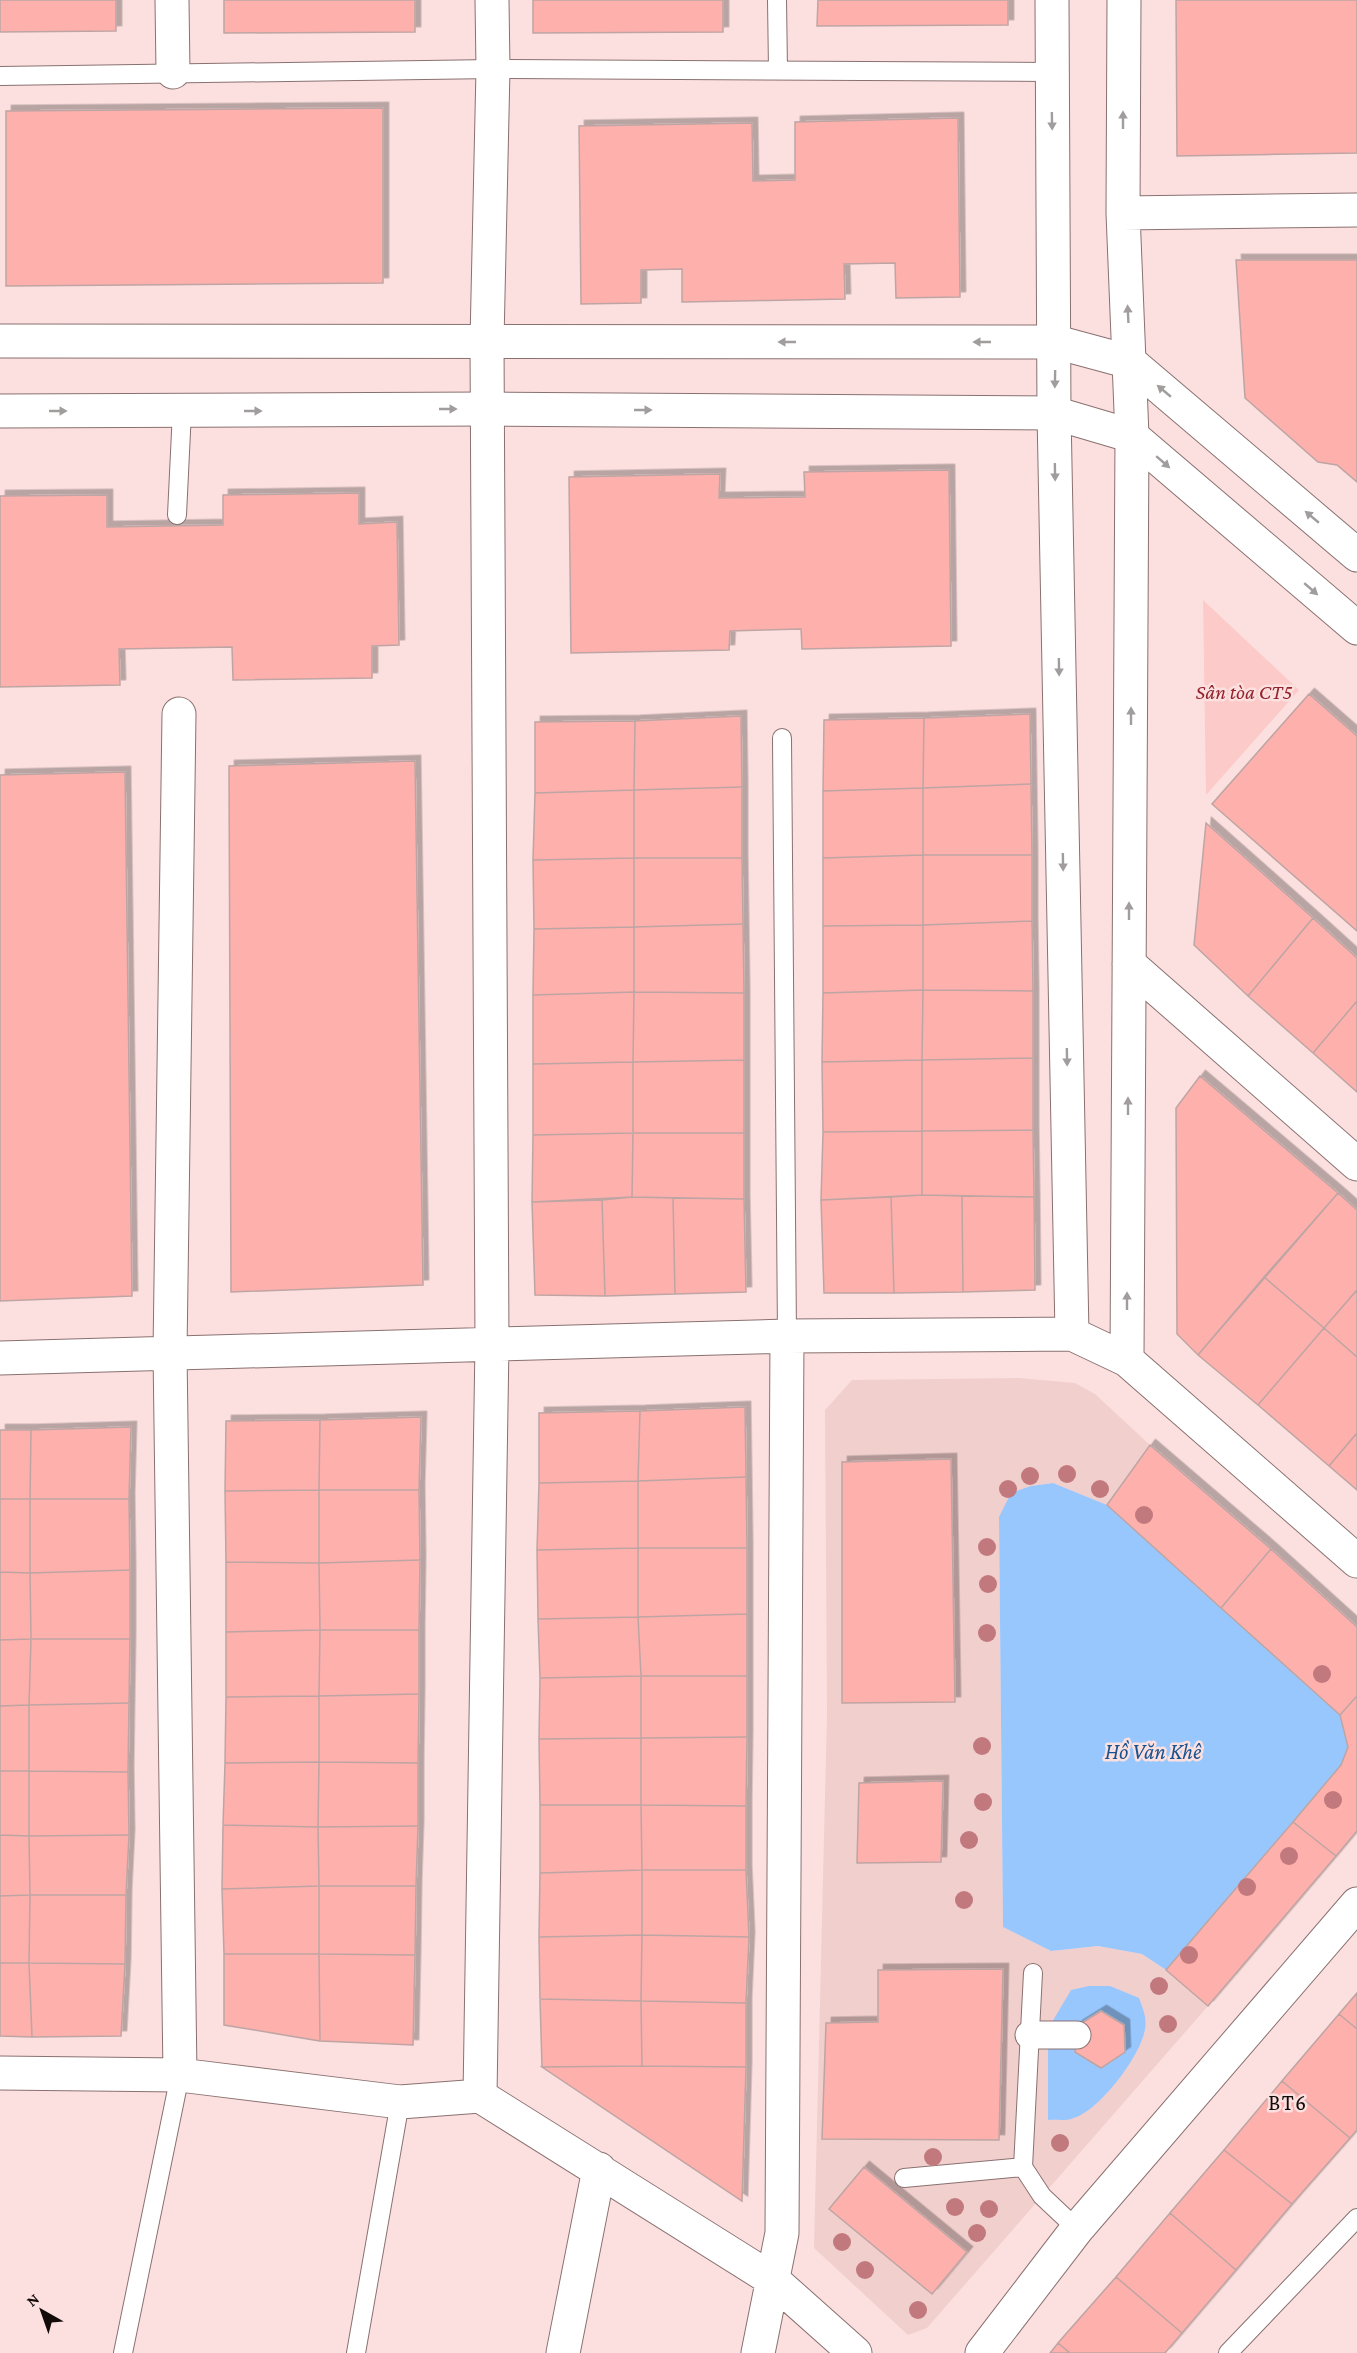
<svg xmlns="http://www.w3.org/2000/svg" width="1357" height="2353" font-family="'Crimson Pro',serif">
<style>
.built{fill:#f1cfcd}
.green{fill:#fccac8}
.water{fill:#98c7fe}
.building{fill:#feb0ad;stroke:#bea5a3;stroke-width:1.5;filter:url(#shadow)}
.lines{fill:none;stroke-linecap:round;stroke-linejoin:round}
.service-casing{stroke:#897170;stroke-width:20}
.pedestrian-casing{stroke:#897170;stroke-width:29}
.minor-casing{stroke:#897170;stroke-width:35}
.tertiary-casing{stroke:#897170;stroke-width:35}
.service{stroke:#fff;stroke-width:18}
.pedestrian{stroke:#fff;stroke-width:27}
.minor{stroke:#fff;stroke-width:33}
.tertiary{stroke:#fff;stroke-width:33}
.tree{fill:#c2797d}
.oneway{fill:#a19d9d}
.labels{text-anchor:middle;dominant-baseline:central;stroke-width:5;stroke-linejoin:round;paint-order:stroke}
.park-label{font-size:21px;font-style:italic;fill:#93242d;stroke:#fce0df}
.water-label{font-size:22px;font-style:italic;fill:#185390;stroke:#fce0df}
.neighbourhood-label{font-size:22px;letter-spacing:1.5px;fill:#130b0a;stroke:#fce0df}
</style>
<defs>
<filter id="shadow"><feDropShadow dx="5.5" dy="-5.5" stdDeviation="0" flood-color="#0004"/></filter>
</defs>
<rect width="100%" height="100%" fill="#fce0df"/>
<path class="built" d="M1019 1378 1075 1383 1095 1394 1150 1445 1107 1505 1053 1483 1031 1486 999 1517 1003 1927 1051 1951 1098 1946 1142 1954 1166 1970 1208 2006 927 2328 908 2335 814 2248 827 1714 825 1410 852 1380Z"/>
<path class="green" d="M1203 600 1299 690 1206 795Z"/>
<path class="water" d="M1053 1483 1107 1505 1340 1715 1348 1747 1341 1765 1166 1970 1142 1954 1098 1946 1051 1951 1003 1927 999 1517 1011 1493 1031 1486Z
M1089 1986H1110L1139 1998C1143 2009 1147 2017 1145 2029 1141 2056 1098 2113 1071 2119 1064 2121 1055 2119 1048 2120V2029L1071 1990Z"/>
<path class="building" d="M0 0H116V31L0 32Z
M224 0H415V32L224 33Z
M533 0H723V32L533 33Z
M818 0H1008V25L817 26Z
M1176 0H1357V153L1177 156Z
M383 108V283L6 286V111Z
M958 118 960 297 896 298 895 263 844 264 845 299 682 302V269L641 270V303L581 304 579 126 752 123 753 181 795 180V122Z
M1236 260H1357V482L1337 465 1318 462 1245 398Z
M949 470 951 646 802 649 801 629 730 631 729 650 571 653 569 477 720 474 719 498 805 497 804 472Z
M359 493V524L397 522 399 645 372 646V678L233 680 232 647 119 649 120 685 0 687V496L107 495V527L223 525V495Z
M1309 694 1357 736V931L1212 804Z
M1030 714 1031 784 923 788 924 718Z
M741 716 742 787 634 790 635 721Z
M924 718 923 788 823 791 824 720Z
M635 721 634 790 535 793V722Z
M415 761 423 1285 231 1292 229 766Z
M125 772 132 1296 0 1301V775Z
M1031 784 1032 855H923V788Z
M742 787V858H634V790Z
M923 788V855L823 858V791Z
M634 790V858L533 860 535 793Z
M1206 823 1313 918 1248 996 1194 945Z
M923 855V925L823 926V858Z
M923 855H1032V921L923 925Z
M634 858H742L743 924 634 927Z
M634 858V927L534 929 533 860Z
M1313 918 1357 958V1001L1313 1053 1248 996Z
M1032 921 1033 991 923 990V925Z
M743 924 744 993 634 992V927Z
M923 925V990L823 993V926Z
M634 927V992L533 995 534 929Z
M923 990 922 1060 822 1062 823 993Z
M923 990 1033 991V1058L922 1060Z
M634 992 744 993V1060L633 1062Z
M634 992 633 1062 533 1064V995Z
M1357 1001V1092L1313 1053Z
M1033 1058V1130L922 1131V1060Z
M744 1060V1133H633V1062Z
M922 1060V1131L823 1132 822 1062Z
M633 1062V1133L533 1135V1064Z
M1200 1076 1338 1193 1198 1355 1177 1334 1176 1108Z
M1033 1130 1034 1197 922 1195V1131Z
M922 1131V1195L821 1200 823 1132Z
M633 1133H744V1199L632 1197Z
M633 1133 632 1197 532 1202 533 1135Z
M1338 1193 1357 1210V1290L1324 1328 1264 1277Z
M922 1195 962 1196 963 1292 894 1293 891 1197Z
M962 1196 1034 1197 1035 1290 963 1292Z
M632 1197 673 1198 675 1294 605 1296 602 1200Z
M891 1197 894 1293H824L821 1200Z
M673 1198 744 1199 746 1292 675 1294Z
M602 1200 605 1296 535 1295 532 1202Z
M1264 1277 1324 1328 1258 1405 1198 1355Z
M1357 1290V1357L1324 1328Z
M1324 1328 1357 1357V1433L1329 1466 1258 1405Z
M745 1407 746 1477 638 1481 640 1411Z
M640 1411 638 1481 539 1483V1413Z
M421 1417 419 1490H319L320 1420Z
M320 1420 319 1490 225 1491 226 1421Z
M131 1427 129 1499H30L31 1430Z
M0 1430H31L30 1499H0Z
M1357 1433V1490L1329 1466Z
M1150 1445 1271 1549 1221 1608 1107 1505Z
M951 1459 955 1702 842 1703V1462Z
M746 1477 747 1548H638V1481Z
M638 1481V1548L537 1550 539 1483Z
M319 1490V1563L226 1562 225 1491Z
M319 1490H419L420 1560 319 1563Z
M0 1499H30V1573L0 1572Z
M30 1499H129L130 1570 30 1573Z
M638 1548V1617L538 1619 537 1550Z
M638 1548H747V1614L638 1617Z
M1271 1549 1357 1627V1696L1340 1715 1221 1608Z
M420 1560 419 1630H320L319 1563Z
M226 1562 319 1563 320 1630 226 1632Z
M130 1570V1639H31L30 1573Z
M0 1572 30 1573 31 1639 0 1640Z
M747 1614V1676H641L638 1617Z
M638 1617 641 1676 540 1678 538 1619Z
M320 1630H419V1694L319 1696Z
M320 1630 319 1696 226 1697V1632Z
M31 1639H130L129 1703 29 1705Z
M31 1639 29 1705 0 1706V1640Z
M641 1676V1738L539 1739 540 1678Z
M641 1676H747V1737L641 1738Z
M419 1694 418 1763 319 1762V1696Z
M319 1696V1762L225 1763 226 1697Z
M1357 1696V1831L1336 1856 1293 1822 1341 1765 1348 1747 1340 1715Z
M129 1703 128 1772 29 1771V1705Z
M29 1705V1771H0V1706Z
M747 1737 746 1806 641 1805V1738Z
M641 1738V1805H540L539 1739Z
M319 1762 418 1763V1826L318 1827Z
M319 1762 318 1827 223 1825 225 1763Z
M0 1771H29V1836L0 1835Z
M29 1771 128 1772 129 1835 29 1836Z
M943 1781 941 1862 857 1863 859 1783Z
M540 1805H641L642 1870 540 1873Z
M641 1805 746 1806V1870H642Z
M1293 1822 1336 1856 1208 2006 1166 1970Z
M223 1825 318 1827 319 1886 222 1889Z
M418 1826 416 1886H319L318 1827Z
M0 1835 29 1836 30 1895 0 1896Z
M129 1835 126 1895H30L29 1836Z
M642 1870V1935L539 1937 540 1873Z
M642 1870H746L749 1937 642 1935Z
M319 1886V1954H224L222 1889Z
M319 1886H416L415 1955 319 1954Z
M30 1895 29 1963H0V1896Z
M30 1895H126L125 1964 29 1963Z
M642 1935 749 1937 746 2003 641 2001Z
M642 1935 641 2001 540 1999 539 1937Z
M224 1954H319L320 2041 224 2025Z
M319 1954 415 1955 413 2045 320 2041Z
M0 1963H29L32 2037 0 2036Z
M29 1963 125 1964 121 2036 32 2037Z
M1003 1969 999 2140 822 2139 826 2023 878 2022V1970Z
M1357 1993V2029L1339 2014Z
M540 1999 641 2001 642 2066 542 2067Z
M641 2001 746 2003V2067L642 2066Z
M1101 2011 1124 2025 1125 2052 1101 2068 1075 2052 1077 2026Z
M1339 2014 1357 2029V2130L1350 2138 1282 2081Z
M642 2066 746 2067 742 2201 542 2067Z
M1282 2081 1350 2138 1292 2204 1224 2150Z
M1224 2150 1292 2204 1236 2270 1170 2213Z
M864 2167 967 2252 932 2294 829 2209Z
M1170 2213 1236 2270 1182 2333 1116 2277Z
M1116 2277 1182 2333 1165 2353H1070L1058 2343Z
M1058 2343 1070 2353H1050Z"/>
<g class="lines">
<g class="service-casing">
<path id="service" d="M777 0 778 70
M0 76 493 69 1051 72
M177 515 182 411
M782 738 787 1336
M1033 1973 1023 2167 1042 2196 1077 2229
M904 2178 1023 2167
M123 2353 180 2075
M356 2353 400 2102
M1228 2353 1357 2218"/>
</g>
<g class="pedestrian-casing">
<path id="pedestrian" d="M1029 2035H1077"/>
</g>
<g class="minor-casing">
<path id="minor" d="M172 0 173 72
M1052 0 1054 413 1072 1334
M1124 0 1123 213 1132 436 1127 1360
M1123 213 1357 210
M179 714 170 1352 180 2075
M1129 964 1357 1164
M0 1358 787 1336 1072 1334 1127 1360 1357 1561
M0 2073 180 2075 400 2102 480 2096 773 2280 855 2353
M480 2096 492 1344 487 341 493 69 492 0
M563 2353 599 2169
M758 2353 782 2233 787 1336
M982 2353 1077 2229 1357 1904"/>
</g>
<g class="tertiary-casing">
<path id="tertiary" d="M0 341 1056 342 1130 362 1357 555
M0 411 488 409 1054 413 1132 436 1357 628"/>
</g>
<use href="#service" class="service"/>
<use href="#pedestrian" class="pedestrian"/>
<use href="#minor" class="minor"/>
<use href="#tertiary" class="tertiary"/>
</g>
<g class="tree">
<circle cx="1067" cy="1474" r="9"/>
<circle cx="1030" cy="1476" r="9"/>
<circle cx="1008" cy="1489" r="9"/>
<circle cx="1100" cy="1489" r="9"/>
<circle cx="1144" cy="1515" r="9"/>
<circle cx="987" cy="1547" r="9"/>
<circle cx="988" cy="1584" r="9"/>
<circle cx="987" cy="1633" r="9"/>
<circle cx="1322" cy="1674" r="9"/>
<circle cx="982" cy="1746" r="9"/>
<circle cx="1333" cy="1800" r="9"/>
<circle cx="983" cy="1802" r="9"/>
<circle cx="969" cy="1840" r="9"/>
<circle cx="1289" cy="1856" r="9"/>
<circle cx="1247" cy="1887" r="9"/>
<circle cx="964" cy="1900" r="9"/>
<circle cx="1189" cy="1955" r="9"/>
<circle cx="1159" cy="1986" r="9"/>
<circle cx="1168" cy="2024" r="9"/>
<circle cx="1060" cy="2143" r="9"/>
<circle cx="933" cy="2157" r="9"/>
<circle cx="955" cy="2207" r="9"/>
<circle cx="989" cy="2209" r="9"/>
<circle cx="977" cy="2233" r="9"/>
<circle cx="842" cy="2242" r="9"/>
<circle cx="865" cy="2270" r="9"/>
<circle cx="918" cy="2310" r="9"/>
</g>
<defs><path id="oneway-solid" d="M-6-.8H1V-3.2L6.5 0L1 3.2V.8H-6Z" transform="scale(1.5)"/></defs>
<g class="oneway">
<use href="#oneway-solid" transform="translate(1123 120) rotate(-90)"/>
<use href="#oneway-solid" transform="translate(1052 121) rotate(89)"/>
<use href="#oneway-solid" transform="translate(1128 314) rotate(-93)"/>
<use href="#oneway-solid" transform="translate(787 342) rotate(-180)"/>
<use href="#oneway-solid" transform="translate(982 342) rotate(-180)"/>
<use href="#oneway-solid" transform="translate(1055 379) rotate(91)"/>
<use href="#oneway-solid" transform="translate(1164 391) rotate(-140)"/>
<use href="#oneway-solid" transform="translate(448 409)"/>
<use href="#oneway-solid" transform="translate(643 410)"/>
<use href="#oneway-solid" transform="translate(58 411)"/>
<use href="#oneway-solid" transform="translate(253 411)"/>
<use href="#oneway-solid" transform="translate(1163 462) rotate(41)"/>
<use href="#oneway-solid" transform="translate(1055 472) rotate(89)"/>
<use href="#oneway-solid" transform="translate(1312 517) rotate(-140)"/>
<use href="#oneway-solid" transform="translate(1311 589) rotate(41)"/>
<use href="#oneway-solid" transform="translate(1059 667) rotate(89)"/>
<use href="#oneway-solid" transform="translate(1131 716) rotate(-90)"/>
<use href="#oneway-solid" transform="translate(1063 862) rotate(89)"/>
<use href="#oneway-solid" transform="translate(1129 911) rotate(-90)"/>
<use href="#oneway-solid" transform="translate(1067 1057) rotate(89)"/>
<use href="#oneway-solid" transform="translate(1128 1106) rotate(-90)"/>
<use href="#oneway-solid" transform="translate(1127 1301) rotate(-90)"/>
</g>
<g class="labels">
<g class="park-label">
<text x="1244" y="692">Sân tòa CT5</text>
</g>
<g class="water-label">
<text x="1153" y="1751">Hồ Văn Khê</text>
</g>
<g class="neighbourhood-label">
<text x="1288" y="2102">BT6</text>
</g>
</g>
<g transform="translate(42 2311) rotate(320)" stroke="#fce0df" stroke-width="4.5" paint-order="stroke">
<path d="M0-4.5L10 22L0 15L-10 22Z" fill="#130b0a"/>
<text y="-9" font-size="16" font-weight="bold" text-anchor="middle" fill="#130b0a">N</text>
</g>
</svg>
